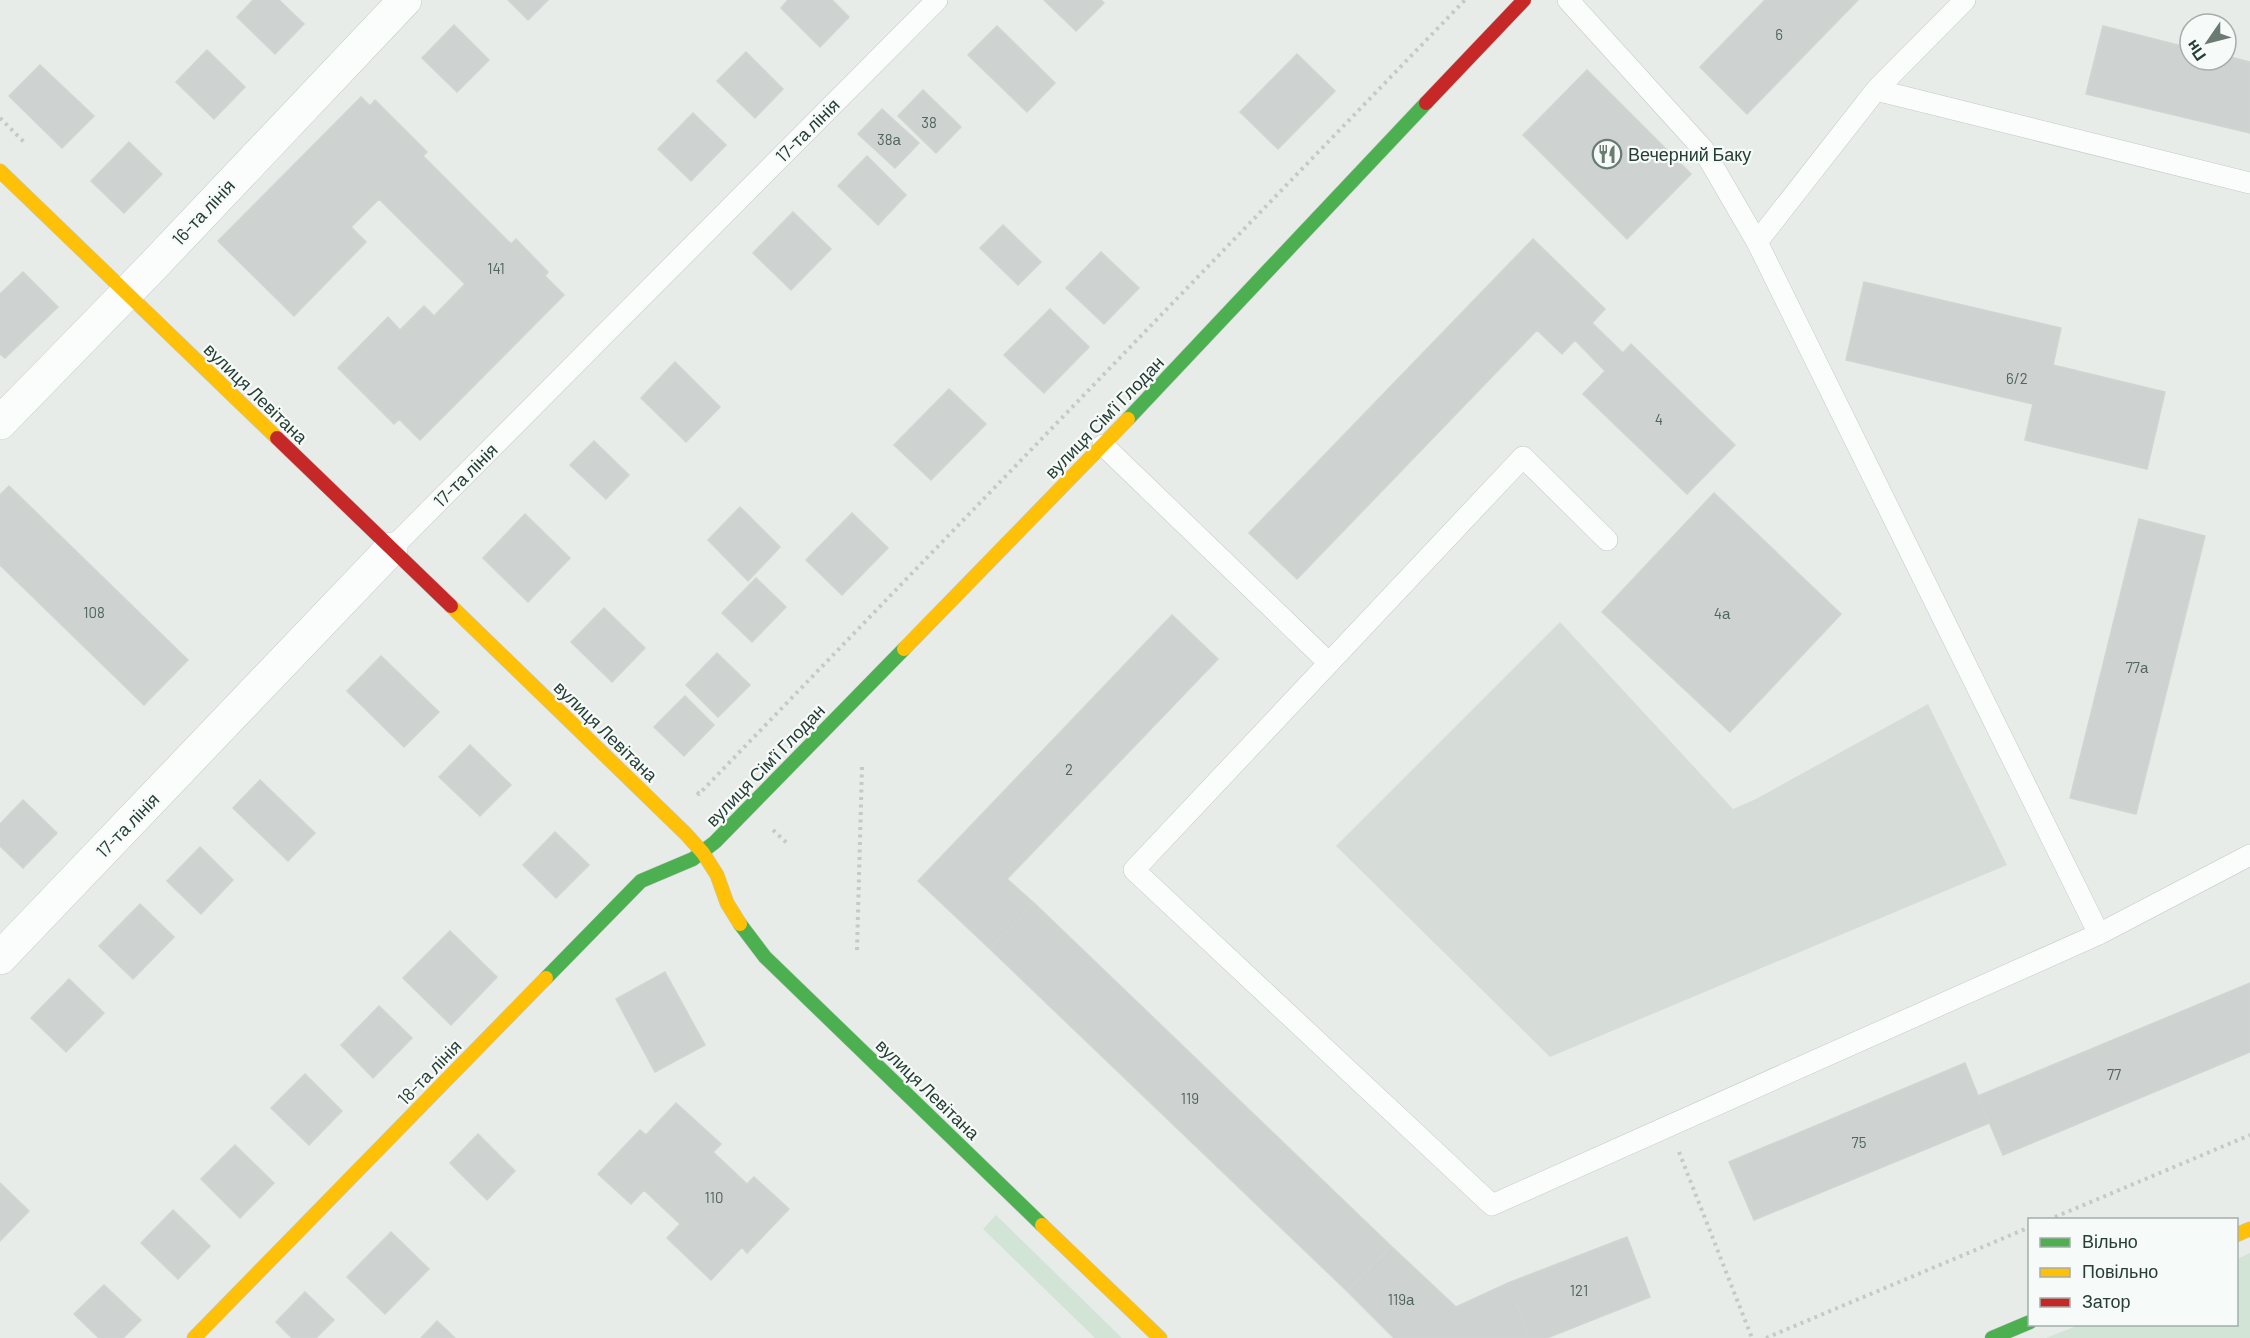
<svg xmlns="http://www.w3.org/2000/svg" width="2250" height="1338" font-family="Barlow,sans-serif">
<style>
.built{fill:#d6ddd9}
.green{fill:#d2e4d5}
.building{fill:#ced3d1;stroke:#d0d5d2;stroke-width:1.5}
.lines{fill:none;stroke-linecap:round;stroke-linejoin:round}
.lane-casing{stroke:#c4c9c6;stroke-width:22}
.street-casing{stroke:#c4c9c6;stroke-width:34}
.fast-casing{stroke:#c3c9c6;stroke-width:15}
.slow-casing{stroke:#c3c9c6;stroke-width:15}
.jam-casing{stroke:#c3c9c6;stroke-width:15}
.path{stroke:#c3cbc7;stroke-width:4;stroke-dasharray:3 4.5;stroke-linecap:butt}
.lane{stroke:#fbfcfc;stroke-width:21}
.street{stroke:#fbfcfc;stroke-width:33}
.fast{stroke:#4caf50;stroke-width:14}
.slow{stroke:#ffc107;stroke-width:14}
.jam{stroke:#c62828;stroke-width:14}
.labels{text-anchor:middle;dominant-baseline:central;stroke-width:4.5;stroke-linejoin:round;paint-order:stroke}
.number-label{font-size:15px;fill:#51645d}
.street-label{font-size:18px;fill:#263e35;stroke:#f6faf8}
.poi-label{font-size:18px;fill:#263e35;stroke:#f6faf8;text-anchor:start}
</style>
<rect width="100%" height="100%" fill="#e7ece9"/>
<path class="built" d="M1560 622 1733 809 1756 799 1928 704 2007 865 1550 1057 1336 846Z"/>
<path class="green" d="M996 1215 1122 1338H1095L983 1229Z
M2250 1253V1338H2046L2079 1325 2236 1324 2237 1259Z"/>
<path class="building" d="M253 0H279L304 24 275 54 237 17Z
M508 0H548L528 20Z
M788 0H832L849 17 820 47 781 8Z
M1044 0H1101L1104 3 1076 31Z
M1765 0H1858L1747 114 1700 67Z
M454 25 489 60 457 92 422 58Z
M997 26 1055 83 1027 112 968 55Z
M2103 26 2190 48V60H2226V56L2250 62V133L2086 94Z
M207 50 245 87 214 119 176 82Z
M746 52 783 89 755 118 717 81Z
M1297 54 1335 91 1278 149 1240 112Z
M40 65 94 116 62 148 9 96Z
M1587 70 1691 174 1627 239 1523 135Z
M923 90 961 127 936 153 898 116Z
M361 97 370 106 375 100 427 152 423 156 511 244 516 239 548 272 545 276 564 295 420 440 399 419 394 424 338 368 388 317 400 330 424 306 434 316 465 284 379 199 351 227 366 242 294 316 218 241Z
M882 109 919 143 895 168 858 134Z
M693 113 726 145 691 181 658 149Z
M129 142 162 174 124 213 91 181Z
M867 156 906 195 878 225 838 186Z
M793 212 831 249 791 290 753 253Z
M1003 225 1041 262 1018 285 980 248Z
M1533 239 1605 309 1592 323 1623 353 1631 344 1735 445 1687 494 1583 394 1605 371 1575 340 1562 354 1537 330 1297 579 1249 533Z
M1101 252 1139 288 1104 324 1066 288Z
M23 272 58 307 5 358 0 354V294Z
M1864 282 2061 328 2053 365 2165 392 2147 469 2025 440 2033 404 1846 360Z
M1050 309 1089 347 1044 393 1004 355Z
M675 362 720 407 686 442 641 398Z
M949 389 986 424 931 480 894 445Z
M594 441 629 475 606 499 570 465Z
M9 486 188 660 144 705 0 565V495Z
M1714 493 1841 614 1730 732 1602 612Z
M740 507 780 547 748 581 708 540Z
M852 513 888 548 842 595 806 560Z
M525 514 570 558 528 602 483 558Z
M2139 519 2205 536 2136 814 2070 798Z
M756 578 786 607 752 642 722 613Z
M604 608 645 648 612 682 571 642Z
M1172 615 1218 659 1007 879 1034 903 990 949 918 881Z
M717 653 750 685 718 717 686 685Z
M381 656 439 712 404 747 347 691Z
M685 696 714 725 684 756 654 727Z
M470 745 511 785 480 816 439 777Z
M260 780 315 833 288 861 233 808Z
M23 800 57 833 23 868 0 846V824Z
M555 832 589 865 556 898 523 865Z
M200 847 233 880 201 914 167 881Z
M1034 903 1391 1246 1347 1291 990 949Z
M140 904 174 937 133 979 99 946Z
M450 931 497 977 451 1025 403 978Z
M665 972 705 1045 655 1072 616 999Z
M69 979 104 1013 66 1052 31 1018Z
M2250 983V1052L2003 1155 1978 1096Z
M379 1006 412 1038 373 1078 341 1045Z
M1965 1063 1989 1123 1754 1220 1729 1162Z
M305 1074 342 1111 309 1145 271 1108Z
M676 1103 721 1144 713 1152 747 1184 754 1177 789 1209 747 1253 742 1247 711 1280 667 1238 680 1224 644 1190 631 1204 598 1174 640 1130 646 1135Z
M478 1134 515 1171 487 1200 450 1163Z
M235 1145 274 1183 240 1218 201 1179Z
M0 1183 29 1211 0 1241Z
M173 1210 210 1246 178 1279 141 1243Z
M391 1232 429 1269 385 1314 347 1277Z
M1627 1237 1650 1297 1547 1338H1530L1508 1283Z
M1391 1246 1456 1307 1508 1283 1530 1338H1394L1347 1291Z
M104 1285 141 1320 123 1338H99L74 1314Z
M305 1292 334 1320 316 1338H292L276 1322Z
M437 1321 455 1338H421Z"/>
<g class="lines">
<g class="lane-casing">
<path id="lane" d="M1568 0 1703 149 1757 242 2099 934
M1876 90 2250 183
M1757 242 1876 90 1965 0
M1103 445 1329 663
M1607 540 1523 457 1134 870 1492 1205 2099 934 2250 855
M391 549 937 0"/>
</g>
<g class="street-casing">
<path id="street" d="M0 423 153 266 405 0
M0 958 391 549"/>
</g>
<g class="fast-casing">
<path id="fast" d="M1128 419 1426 103
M740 924 765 957 1042 1225
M546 978 641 881 693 859 715 842 904 649
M1992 1338 2030 1322"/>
</g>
<g class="slow-casing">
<path id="slow" d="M0 171 277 438
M451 606 686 834 703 853 717 875 727 903 740 924
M904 649 1128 419
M1042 1225 1160 1338
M2236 1235 2250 1229
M194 1338 546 978"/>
</g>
<g class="jam-casing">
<path id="jam" d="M1426 103 1524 0
M277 438 451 606"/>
</g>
<path class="path" d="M0 118 25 143
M697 792 699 794 1465 0
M773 830 788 844
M857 950 862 767
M1679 1152 1752 1338
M2048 1220 2250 1135
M1766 1338 2030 1227"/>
<use href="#lane" class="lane"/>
<use href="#street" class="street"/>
<use href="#fast" class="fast"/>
<use href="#slow" class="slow"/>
<use href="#jam" class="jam"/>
</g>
<defs>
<g id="restaurant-ring" transform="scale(1.5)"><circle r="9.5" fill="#f6faf8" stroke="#6a7b74" stroke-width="1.5"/><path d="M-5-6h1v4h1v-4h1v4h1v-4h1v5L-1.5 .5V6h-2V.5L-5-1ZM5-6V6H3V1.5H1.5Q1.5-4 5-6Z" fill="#6a7b74"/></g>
</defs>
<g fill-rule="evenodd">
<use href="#restaurant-ring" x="1607" y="154"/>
</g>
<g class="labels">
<g class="number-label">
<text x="1779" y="34">6</text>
<text x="929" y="122">38</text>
<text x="889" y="139">38а</text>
<text x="496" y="268">141</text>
<text x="2017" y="378">6/2</text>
<text x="1659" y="419">4</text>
<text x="94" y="612">108</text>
<text x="1722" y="613">4а</text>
<text x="2137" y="667">77а</text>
<text x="1069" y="769">2</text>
<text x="2114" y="1074">77</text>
<text x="1190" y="1098">119</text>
<text x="1859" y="1142">75</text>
<text x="714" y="1197">110</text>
<text x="1579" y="1290">121</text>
<text x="1401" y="1299">119а</text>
</g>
<g class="street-label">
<text transform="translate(807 130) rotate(-45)">17-та лінія</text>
<text transform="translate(203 212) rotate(-47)">16-та лінія</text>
<text transform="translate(256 393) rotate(44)">вулиця Левітана</text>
<text transform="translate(1104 417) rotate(-46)">вулиця Сім'ї Глодан</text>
<text transform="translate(465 475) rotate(-45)">17-та лінія</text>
<text transform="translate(606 731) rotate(44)">вулиця Левітана</text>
<text transform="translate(765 765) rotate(-46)">вулиця Сім'ї Глодан</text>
<text transform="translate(127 825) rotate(-46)">17-та лінія</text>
<text transform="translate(429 1072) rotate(-46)">18-та лінія</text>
<text transform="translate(928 1089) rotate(44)">вулиця Левітана</text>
</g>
<g class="poi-label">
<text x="1628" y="154">Вечерний Баку</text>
</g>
</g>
<rect x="2028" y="1218" width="210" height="108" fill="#f6faf8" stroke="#a3afaa" stroke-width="1.5"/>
<rect x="2040" y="1238" width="30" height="9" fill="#4caf50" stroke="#a3afaa" stroke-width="1.5"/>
<text x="2082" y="1248" font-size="18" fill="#263e35">Вільно</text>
<rect x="2040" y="1268" width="30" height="9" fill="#ffc107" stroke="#a3afaa" stroke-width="1.5"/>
<text x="2082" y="1278" font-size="18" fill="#263e35">Повільно</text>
<rect x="2040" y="1298" width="30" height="9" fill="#c62828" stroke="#a3afaa" stroke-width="1.5"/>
<text x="2082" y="1308" font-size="18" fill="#263e35">Затор</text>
<g transform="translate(2208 42) rotate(235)"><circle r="28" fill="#f6faf8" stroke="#a3afaa" stroke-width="1.5"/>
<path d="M0-4.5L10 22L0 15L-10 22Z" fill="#6a7b74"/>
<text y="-9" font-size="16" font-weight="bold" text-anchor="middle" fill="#263e35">Пн</text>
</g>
</svg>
